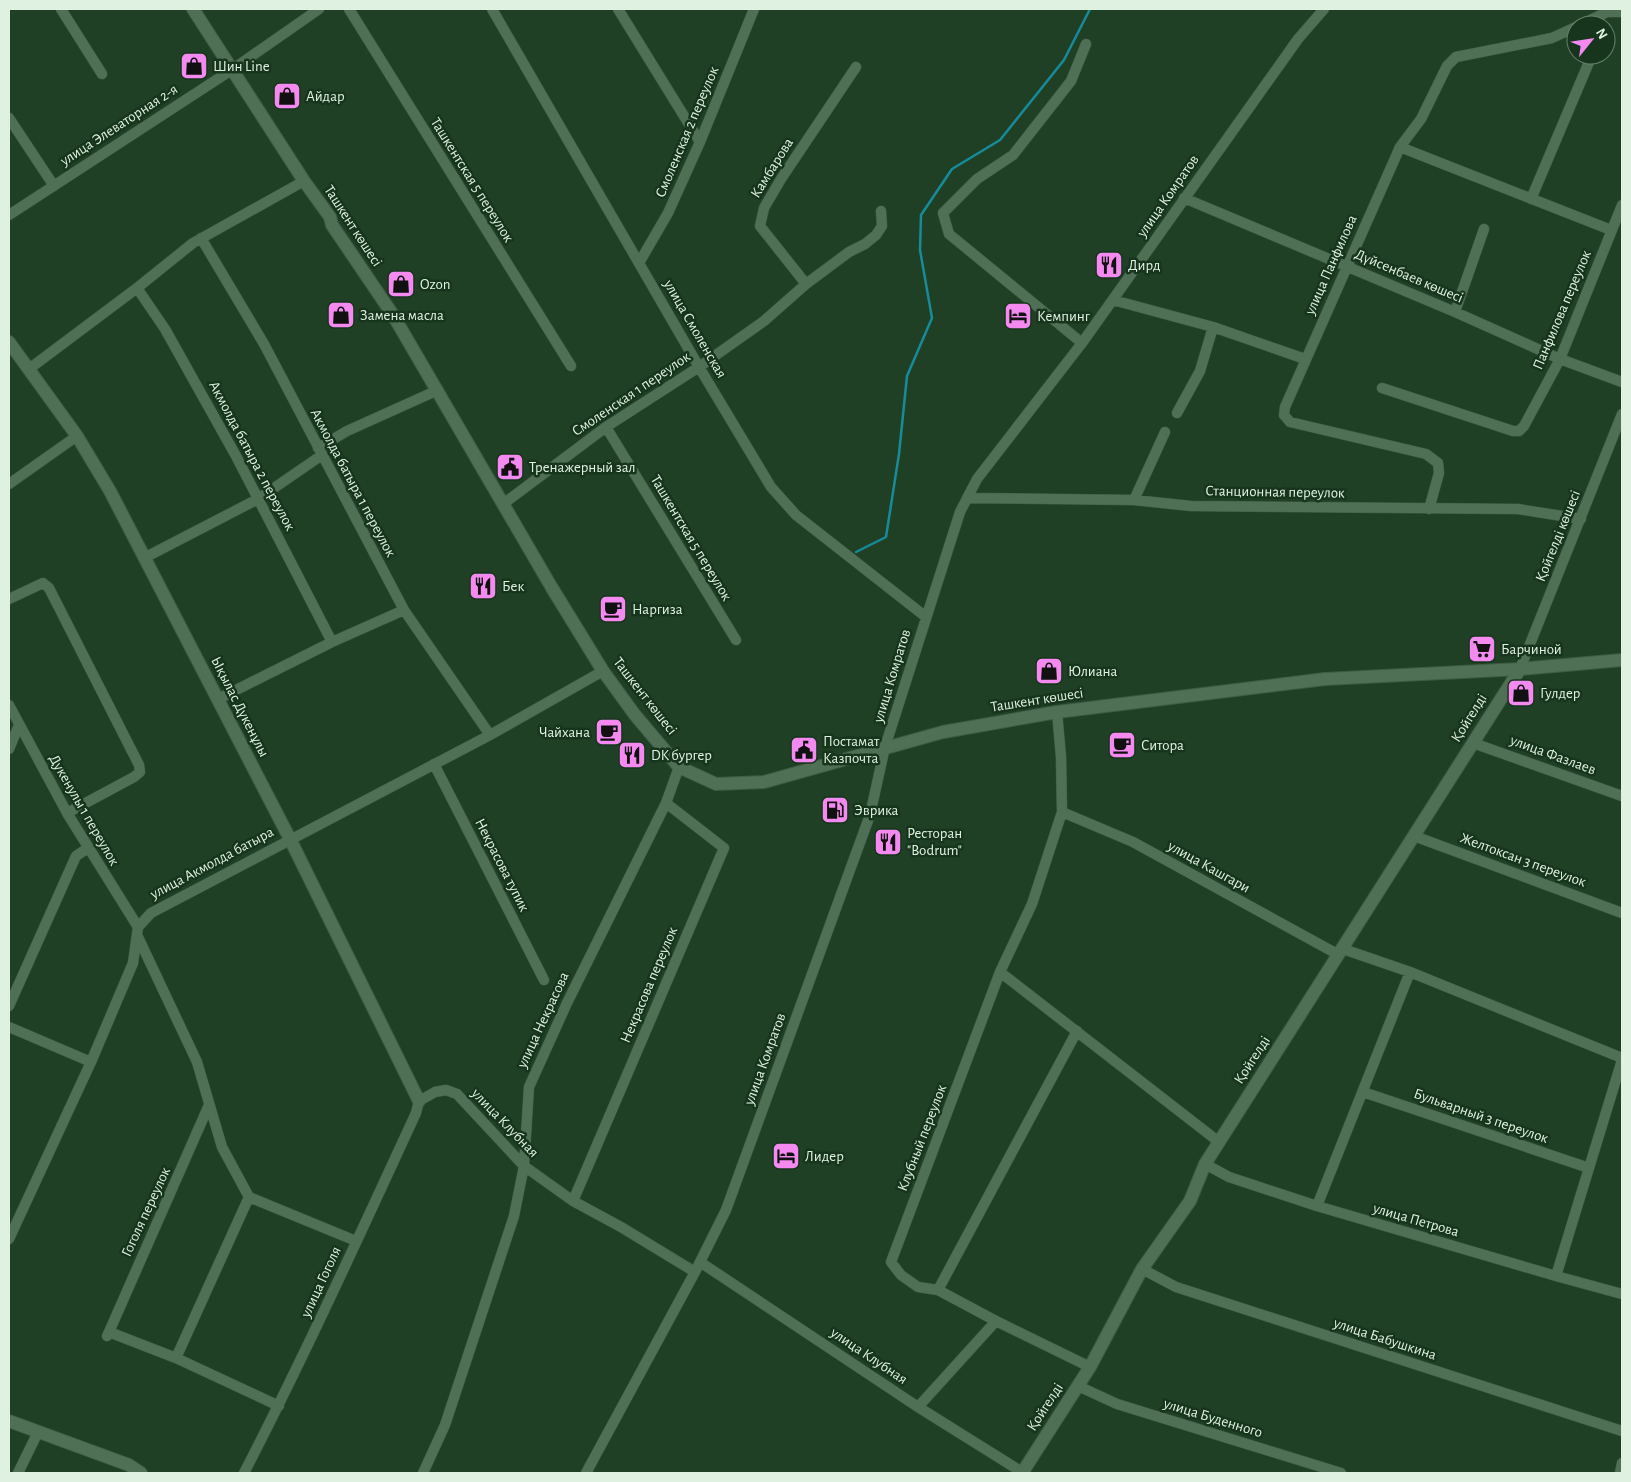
<svg xmlns="http://www.w3.org/2000/svg" width="1631" height="1482" font-family="'Alegreya Sans',sans-serif">
<style>
.lines{fill:none;stroke-linecap:round;stroke-linejoin:round}
.stream{stroke:#178b9a;stroke-width:2.5}
.minor-casing{stroke:#3e5b45;stroke-width:11}
.tertiary-casing{stroke:#3e5b45;stroke-width:14}
.secondary-casing{stroke:#3e5b45;stroke-width:14}
.minor{stroke:#4f7054;stroke-width:10}
.tertiary{stroke:#4f7054;stroke-width:12}
.secondary{stroke:#4f7054;stroke-width:12}
.labels{text-anchor:middle;dominant-baseline:central;stroke-width:5;stroke-linejoin:round;paint-order:stroke}
.poi-label{font-size:15px;fill:#dff1e1;stroke:#16351c;text-anchor:start}
.street-label{font-size:15px;fill:#dff1e1;stroke:#16351c}
</style>
<rect width="100%" height="100%" fill="#204026"/>
<g class="lines">
<path class="stream" d="M856 552 886 537 899 454 907 376 932 318 920 250 921 215 952 169 1000 140 1064 60 1090 9"/>
<g class="minor-casing">
<path id="minor" d="M61 9 102 74
M349 9 571 366
M492 9 699 367 771 487 796 515 926 617
M618 9 700 142
M1580 25 1607 12H1622
M9 118 54 186
M1400 147 1611 230
M1184 198 1455 312 1560 359 1622 382
M1531 199 1592 55
M9 215 233 69 319 9
M201 238 264 344 404 610 490 735
M639 263 668 213 700 142 754 9
M806 284 760 226 764 208 781 179 856 67
M137 288 165 329 236 456 332 642
M1113 300 1213 327 1305 359
M1455 312 1484 229
M1082 343 949 234 943 213 977 179 1013 155 1071 81 1086 44
M29 369 137 288 193 243 304 181
M1382 388 1513 431H1519L1524 426 1560 359 1622 205
M1177 413 1200 371 1213 327
M606 427 736 640
M318 448 347 431 438 390
M9 484 77 436
M967 498 1134 500 1191 506 1518 509 1581 519
M1134 500 1165 432
M503 504 606 427 699 367 764 321 806 284 849 252 865 244 876 235 882 226 881 211
M1429 509 1439 473 1438 463 1426 454 1290 422 1284 415 1285 407 1400 147 1421 119 1447 66 1456 57 1552 38 1576 27
M144 558 258 499 322 455
M9 599 43 583 49 588 139 765 140 772 134 777 67 813
M1520 669 1622 414
M218 699 332 642 404 610
M9 705 67 813 138 927
M1057 712 1061 757 1062 812 1032 904 1000 972 891 1262 901 1275 918 1287 938 1290 996 1321 1090 1367
M1473 743 1622 796
M9 749 19 725
M434 764 544 980
M1062 812 1133 842 1339 955
M1414 836 1622 913
M138 937 197 1062 222 1147 249 1197 356 1241
M1343 949 1410 972 1622 1058
M1000 972 1219 1142
M9 1006 76 856 88 848
M9 1027 91 1062
M1363 1092 1589 1168
M1205 1164 1229 1177 1317 1206 1556 1276 1622 1294
M573 1201 724 848 666 803
M1317 1206 1410 972
M9 1239 91 1062 133 963 138 927 151 913 490 735 603 671
M700 1262 918 1407 1022 1472
M1142 1269 1176 1287 1622 1431
M1556 1276 1622 1060
M938 1290 1077 1031
M109 1332 209 1105
M107 1336 109 1332 176 1358 279 1406
M176 1358 249 1197
M1078 1386 1117 1404 1341 1473
M918 1407 996 1321
M18 1473 38 1432
M244 1473C305 1355 360 1234 416 1113L419 1101 435 1092 446 1090 457 1094 524 1166 573 1201 621 1227 695 1272
M423 1473 445 1425 514 1216 524 1166 529 1087 567 1003 666 803 679 767
M586 1473 695 1272 726 1210 870 815 885 747 960 512 977 479 1082 343 1298 39 1324 9
M1620 1473 1622 1463"/>
</g>
<g class="tertiary-casing">
<path id="tertiary" d="M9 342 77 436 110 491 290 839 419 1101
M1022 1473 1090 1367 1142 1269 1190 1201 1205 1164 1520 669"/>
</g>
<g class="secondary-casing">
<path id="secondary" d="M193 9 304 181 330 217 332 225 393 315 552 588 603 671 635 715 679 767 716 784 764 782 943 732 1057 712 1325 679 1520 669 1622 660
M9 1421 129 1465 141 1473"/>
</g>
<use href="#minor" class="minor"/>
<use href="#tertiary" class="tertiary"/>
<use href="#secondary" class="secondary"/>
</g>
<defs>
<g id="shop-square" transform="scale(1.4375)"><rect x="-9" y="-9" width="18" height="18" rx="4" fill="#f489f0" stroke="#16351c"/><path d="M-5-2.5h2.3a2.7 3.5 0 0 1 5.4 0H5L5.5 6h-11ZM-1.5-2.5h3a1.5 2.3 0 0 0-3 0Z" fill="#111"/></g>
<g id="restaurant-square" transform="scale(1.4375)"><rect x="-9" y="-9" width="18" height="18" rx="4" fill="#f489f0" stroke="#16351c"/><path d="M-5-6h1v4h1v-4h1v4h1v-4h1v5L-1.5 .5V6h-2V.5L-5-1ZM5-6V6H3V1.5H1.5Q1.5-4 5-6Z" fill="#111"/></g>
<g id="hotel-square" transform="scale(1.4375)"><rect x="-9" y="-9" width="18" height="18" rx="4" fill="#f489f0" stroke="#16351c"/><path d="M-6-4.5h1.5V1H6V5H4.5V3h-9V5H-6ZM-4 0a1.8 1.8 0 1 1 3.6 0ZM.5 0V-2.5h3Q6-2.5 6 0Z" fill="#111"/></g>
<g id="civic-square" transform="scale(1.4375)"><rect x="-9" y="-9" width="18" height="18" rx="4" fill="#f489f0" stroke="#16351c"/><path d="M-.6-6.5H3V-4.5H.6V-3L4-1V1h2V6H-6V1h2V-1L-.6-3ZM-1.2 2.5V6h2.4V2.5Z" fill="#111"/></g>
<g id="cafe-square" transform="scale(1.4375)"><rect x="-9" y="-9" width="18" height="18" rx="4" fill="#f489f0" stroke="#16351c"/><path d="M-5.5-4.5H6V0H3Q3 3.5 0 3.5H-2.5Q-5.5 3.5-5.5 0ZM3-3.2v2h1.7v-2ZM-6 4.5H4V6H-6Z" fill="#111"/></g>
<g id="supermarket-square" transform="scale(1.4375)"><rect x="-9" y="-9" width="18" height="18" rx="4" fill="#f489f0" stroke="#16351c"/><path d="M-6-5.5h2.5l.6 2H6L4.5 2H-2.5L-4.4-4H-6ZM-1.5 3.2a1.3 1.3 0 1 0 .1 0ZM3 3.2a1.3 1.3 0 1 0 .1 0Z" fill="#111"/></g>
<g id="fuel-square" transform="scale(1.4375)"><rect x="-9" y="-9" width="18" height="18" rx="4" fill="#f489f0" stroke="#16351c"/><path d="M-5.5-6h7V0h2V4h1.3V-2.5L3-4.5l.8-.8L6-3V5H2.5V1h-1V6h-7ZM-4.2-4.7v3.2H.2V-4.7Z" fill="#111"/></g>
</defs>
<g fill-rule="evenodd">
<use href="#shop-square" x="194" y="66"/>
<use href="#shop-square" x="287" y="96"/>
<use href="#restaurant-square" x="1109" y="265"/>
<use href="#shop-square" x="401" y="284"/>
<use href="#shop-square" x="341" y="315"/>
<use href="#hotel-square" x="1018" y="316"/>
<use href="#civic-square" x="510" y="467"/>
<use href="#restaurant-square" x="483" y="586"/>
<use href="#cafe-square" x="613" y="609"/>
<use href="#supermarket-square" x="1482" y="649"/>
<use href="#shop-square" x="1049" y="671"/>
<use href="#shop-square" x="1521" y="693"/>
<use href="#cafe-square" x="609" y="732"/>
<use href="#cafe-square" x="1122" y="745"/>
<use href="#civic-square" x="804" y="750"/>
<use href="#restaurant-square" x="632" y="755"/>
<use href="#fuel-square" x="835" y="810"/>
<use href="#restaurant-square" x="888" y="842"/>
<use href="#hotel-square" x="786" y="1156"/>
</g>
<g class="labels">
<g class="poi-label">
<text x="213" y="66">Шин Line</text>
<text x="306" y="96">Айдар</text>
<text x="1128" y="265">Дирд</text>
<text x="420" y="284">Ozon</text>
<text x="360" y="315">Замена масла</text>
<text x="1037" y="316">Кемпинг</text>
<text x="529" y="467">Тренажерный зал</text>
<text x="502" y="586">Бек</text>
<text x="632" y="609">Наргиза</text>
<text x="1501" y="649">Барчиной</text>
<text x="1068" y="671">Юлиана</text>
<text x="1540" y="693">Гулдер</text>
<text x="590" y="732" text-anchor="end">Чайхана</text>
<text x="823" y="741">Постамат<tspan x="823" dy="17">Казпочта</tspan></text>
<text x="1141" y="745">Ситора</text>
<text x="651" y="755">DK бургер</text>
<text x="854" y="810">Эврика</text>
<text x="907" y="833">Ресторан<tspan x="907" dy="17">"Bodrum"</tspan></text>
<text x="805" y="1156">Лидер</text>
</g>
<g class="street-label">
<text transform="translate(119 125) rotate(-33)">улица Элеваторная 2-я</text>
<text transform="translate(687 132) rotate(-67)">Смоленская 2 переулок</text>
<text transform="translate(772 168) rotate(-58)">Камбарова</text>
<text transform="translate(472 180) rotate(58)">Ташкентская 5 переулок</text>
<text transform="translate(1168 196) rotate(-55)">улица Комратов</text>
<text transform="translate(353 226) rotate(57)">Ташкент көшесі</text>
<text transform="translate(1331 265) rotate(-66)">улица Панфилова</text>
<text transform="translate(1409 276) rotate(23)">Дүйсенбаев көшесі</text>
<text transform="translate(1562 310) rotate(-67)">Панфилова переулок</text>
<text transform="translate(695 329) rotate(60)">улица Смоленская</text>
<text transform="translate(631 394) rotate(-34)">Смоленская 1 переулок</text>
<text transform="translate(252 456) rotate(62)">Акмолда батыра 2 переулок</text>
<text transform="translate(353 483) rotate(62)">Акмолда батыра 1 переулок</text>
<text transform="translate(1275 492) rotate(1)">Станционная переулок</text>
<text transform="translate(1558 536) rotate(-68)">Қойгелді көшесі</text>
<text transform="translate(691 538) rotate(59)">Ташкентская 5 переулок</text>
<text transform="translate(892 676) rotate(-73)">улица Комратов</text>
<text transform="translate(645 696) rotate(52)">Ташкент көшесі</text>
<text transform="translate(1037 700) rotate(-9)">Ташкент көшесі</text>
<text transform="translate(240 707) rotate(63)">Ықылас Дүкенұлы</text>
<text transform="translate(1469 718) rotate(-58)">Қойгелді</text>
<text transform="translate(1553 755) rotate(20)">улица Фазлаев</text>
<text transform="translate(84 810) rotate(60)">Дукенулы 1 переулок</text>
<text transform="translate(1523 860) rotate(20)">Желтоксан 3 переулок</text>
<text transform="translate(212 863) rotate(-28)">улица Акмолда батыра</text>
<text transform="translate(502 865) rotate(63)">Некрасова тупик</text>
<text transform="translate(1209 867) rotate(29)">улица Кашгари</text>
<text transform="translate(649 985) rotate(-67)">Некрасова переулок</text>
<text transform="translate(543 1020) rotate(-65)">улица Некрасова</text>
<text transform="translate(765 1059) rotate(-70)">улица Комратов</text>
<text transform="translate(1252 1060) rotate(-57)">Қойгелді</text>
<text transform="translate(1481 1116) rotate(19)">Бульварный 3 переулок</text>
<text transform="translate(505 1123) rotate(46)">улица Клубная</text>
<text transform="translate(922 1138) rotate(-69)">Клубный переулок</text>
<text transform="translate(146 1212) rotate(-65)">Гоголя переулок</text>
<text transform="translate(1416 1220) rotate(16)">улица Петрова</text>
<text transform="translate(321 1282) rotate(-65)">улица Гоголя</text>
<text transform="translate(1385 1339) rotate(18)">улица Бабушкина</text>
<text transform="translate(869 1356) rotate(34)">улица Клубная</text>
<text transform="translate(1045 1407) rotate(-57)">Қойгелді</text>
<text transform="translate(1213 1418) rotate(17)">улица Буденного</text>
</g>
</g>
<rect width="1631" height="1482" fill="none" stroke="#dff1e1" stroke-width="20"/>
<g transform="translate(1591 40) rotate(60)"><circle r="24" fill="#16351c" stroke="#66806b"/>
<path d="M0-4L9 19L0 12L-9 19Z" fill="#f489f0"/>
<text y="-8" font-size="14" font-weight="bold" text-anchor="middle" fill="#dff1e1">N</text>
</g>
</svg>
